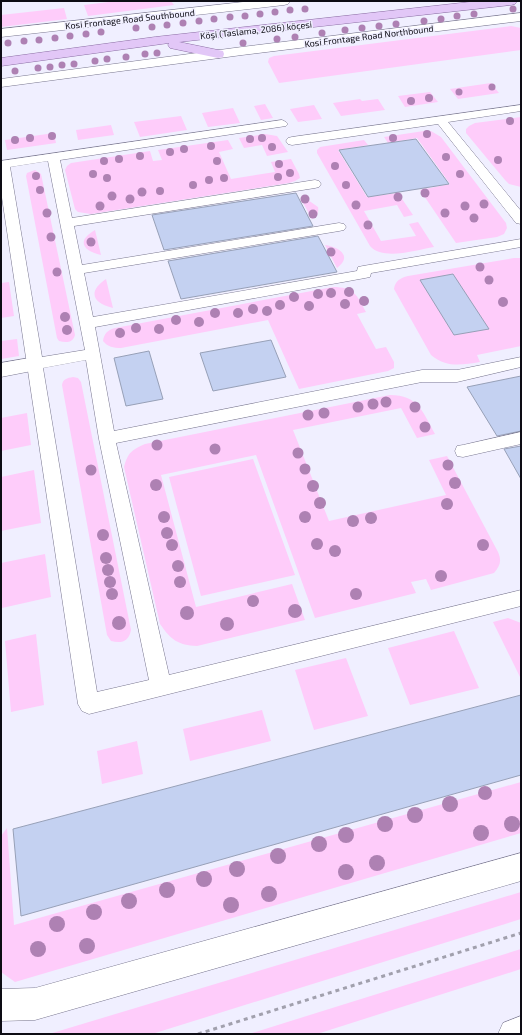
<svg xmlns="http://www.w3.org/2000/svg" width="522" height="1035" font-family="'Exo 2',sans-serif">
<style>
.green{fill:#feccfa}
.building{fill:#c4d1f1;stroke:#97a0b7}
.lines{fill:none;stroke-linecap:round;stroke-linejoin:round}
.service-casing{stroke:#79778f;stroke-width:1}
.minor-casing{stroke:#79778f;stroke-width:1}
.primary-casing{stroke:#8b6ea4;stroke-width:1}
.path{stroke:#a1a0ad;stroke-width:3;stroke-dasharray:4 4;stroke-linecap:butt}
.service{fill:#fff;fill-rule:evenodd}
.minor{fill:#fff;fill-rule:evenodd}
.primary{fill:#e2c7f7;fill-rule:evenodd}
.tree{fill:#ae81b3}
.labels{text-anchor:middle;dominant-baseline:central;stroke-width:3;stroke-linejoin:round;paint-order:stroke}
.far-street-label{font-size:9px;fill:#0d0c14;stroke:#f0efff}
</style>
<rect width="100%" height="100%" fill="#f0efff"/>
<path class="green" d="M117 1H171L174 5 88 16 84 5Z
M64 8 67 19 1 27V15Z
M511 26 521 28V50L279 83 268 62 269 58 274 56Z
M491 83 499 93 458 99 450 89Z
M430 92 438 102 405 107 398 96Z
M360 99 362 101 378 99 385 110 341 116 333 103Z
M265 104 273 118 261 120 254 106Z
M314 105 322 119 298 122 290 109Z
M233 108 240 123 208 127 202 113Z
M181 116 187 130 140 137 134 122Z
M521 117V187L509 184 505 180 466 133V129L469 126 475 123Z
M111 125 114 135 78 140 76 130Z
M424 131H431L441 137 506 223 507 228 504 234 497 237 456 243 420 190 450 184 417 138 388 143 384 137Z
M54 133 56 143 7 150 5 140Z
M265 134 277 136 288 152 267 156 262 145 244 148 239 138Z
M228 140 233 149 219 152 231 179 275 172 271 162 291 159 299 174 300 178 295 181 289 183 91 214 78 212 75 209 65 170 67 166 71 163 150 151 153 161 162 160 158 150Z
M364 140 368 145 338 150 367 197 398 193 413 215 404 217 397 205 364 211 381 241 416 236 409 224 418 222 434 247C416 250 383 261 370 246L317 153V150L320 147Z
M35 170 41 174 75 335C73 343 66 343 59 341L57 338 26 176 27 173Z
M301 199 308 200 318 207C319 213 317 216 312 219Z
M95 230 101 255C83 251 76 241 95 230Z
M325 245C339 247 353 256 337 268Z
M514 258H521V346L477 355 480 362C462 365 446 368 431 355L394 289C395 281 400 278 408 276Z
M106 279 113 308C93 303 87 292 106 279Z
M9 282 14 316 1 318V283Z
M333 287C354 287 357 295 366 312L357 314 376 349 386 347 394 362V368L388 371 299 389 268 320 121 348C113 348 108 347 103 341 104 333 108 330 115 328Z
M17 339 19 356 1 359V341Z
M73 377 78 378 81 382 131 630C129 641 122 644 111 641L107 635 62 385C63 379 67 378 73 377Z
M390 395C418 395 423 412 435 434L417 438 401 408 293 430 329 521 446 495 429 460 447 456 498 552C502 561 500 566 494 573L431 590 426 579 411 582 416 593 315 618 256 455 161 475 196 607 292 584 305 620 197 646C178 645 171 640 160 624L124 467C128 452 132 450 145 444Z
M27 413 31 445 1 451V418Z
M253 459 295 575 201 596 169 477Z
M34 470 41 523 1 531V477Z
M45 554 51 597 2 608 1 563Z
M508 618 521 623 520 677 493 622Z
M454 631 479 688 410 705 388 648Z
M36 634 44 705 11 712 5 641Z
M346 658 368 716 314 730 295 670Z
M262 710 271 741 190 761 183 729Z
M137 741 143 774 102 784 97 751Z
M521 782V833L15 982 1 972V836L7 828 14 925Z
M521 892V919L152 1034H49Z
M521 949V969L317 1034H249Z"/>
<path class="building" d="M416 139 449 184 368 197 339 150Z
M296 193 313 226 164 250 152 215Z
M318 236 337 272 181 299 168 261Z
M453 274 489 329 454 335 420 280Z
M271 340 286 377 213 391 200 353Z
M149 351 163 399 126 406 114 358Z
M521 376V431L497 436 467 387Z
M521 446V479L504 449Z
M521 695V775L21 916 13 829Z"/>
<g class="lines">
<g class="service-casing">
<path id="service" d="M521 105V111L448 122 521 211V224L516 223 438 124 292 145 288 144 286 141 288 138 292 137Z
M282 120 286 122 288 124 286 126 60 160 72 218 315 180 319 181 321 184 319 187 315 188 74 226 82 265 339 223 344 224 346 227 344 230 339 231 84 273 93 317 357 271 358 267 363 266 521 239V247L371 273 370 277 365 278 95 327 114 431 422 370H457L521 357V367L457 382H422L116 443 169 675 521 590V606L89 714 82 711 78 704 1 191V161ZM48 161 85 350 42 357 10 167ZM86 360 99 439 149 680 97 692 43 368Z
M521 432V444L463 457 457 456 455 451 457 446 463 445Z"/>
</g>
<g class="minor-casing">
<path id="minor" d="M252 1H290L288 4 284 5 1 37V29Z
M521 13V21L242 55 1 87V79L242 47Z
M35 357 42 359 44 364 42 369 1 377V363Z
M521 853V881L35 1020 1 1021V989L35 988Z
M521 1016V1034H498L503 1023Z"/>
</g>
<g class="primary-casing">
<path id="primary" d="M479 1H517L515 4 511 5 179 42 223 51 224 54 223 57 218 58 170 48 168 45 169 43 1 66V58L155 37Z"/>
</g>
<path class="path" d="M198 1034 521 933"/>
<use href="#service" class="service"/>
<use href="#minor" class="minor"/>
<use href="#primary" class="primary"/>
</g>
<g class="tree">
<circle cx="305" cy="9" r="3.5"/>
<circle cx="513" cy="9" r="3.5"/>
<circle cx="290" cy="10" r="3.5"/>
<circle cx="275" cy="12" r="3.5"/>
<circle cx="260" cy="14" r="3.5"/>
<circle cx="474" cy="14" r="3.5"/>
<circle cx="245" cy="16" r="3.5"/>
<circle cx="457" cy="16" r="3.5"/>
<circle cx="230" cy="17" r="3.5"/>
<circle cx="214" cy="19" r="3.5"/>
<circle cx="441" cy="19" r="3.5"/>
<circle cx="199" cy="21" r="3.5"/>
<circle cx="424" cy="21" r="3.5"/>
<circle cx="183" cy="23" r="3.5"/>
<circle cx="396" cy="24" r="3.5"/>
<circle cx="167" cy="25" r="3.5"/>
<circle cx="379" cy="26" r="3.5"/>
<circle cx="152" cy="27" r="3.5"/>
<circle cx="136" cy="28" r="3.5"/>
<circle cx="362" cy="28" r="3.5"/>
<circle cx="345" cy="30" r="3.5"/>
<circle cx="101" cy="32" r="3.5"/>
<circle cx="322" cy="33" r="3.5"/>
<circle cx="86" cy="34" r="3.5"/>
<circle cx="70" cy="36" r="3.5"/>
<circle cx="295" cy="37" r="3.5"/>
<circle cx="55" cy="38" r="3.5"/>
<circle cx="277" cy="39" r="3.5"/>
<circle cx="39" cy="40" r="3.5"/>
<circle cx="24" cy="41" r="3.5"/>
<circle cx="8" cy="43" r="3.5"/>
<circle cx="243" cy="43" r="3.5"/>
<circle cx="157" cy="53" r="3.5"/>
<circle cx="145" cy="54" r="3.5"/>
<circle cx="126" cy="57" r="3.5"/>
<circle cx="107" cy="59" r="3.5"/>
<circle cx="95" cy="61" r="3.5"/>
<circle cx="74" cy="64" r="3.5"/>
<circle cx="62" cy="65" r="3.5"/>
<circle cx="50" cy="67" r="3.5"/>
<circle cx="38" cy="68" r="3.5"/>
<circle cx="15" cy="71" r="3.5"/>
<circle cx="492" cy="87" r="3.5"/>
<circle cx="459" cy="92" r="3.5"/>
<circle cx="429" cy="98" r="4"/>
<circle cx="411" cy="101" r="4"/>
<circle cx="510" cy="121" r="4"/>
<circle cx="427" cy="134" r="4"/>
<circle cx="52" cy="136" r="4"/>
<circle cx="30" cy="138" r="4"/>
<circle cx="262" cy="138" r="4"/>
<circle cx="393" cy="138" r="4"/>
<circle cx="250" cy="139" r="4"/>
<circle cx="15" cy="140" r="4"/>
<circle cx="211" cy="146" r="4"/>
<circle cx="272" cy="147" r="4"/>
<circle cx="184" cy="149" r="4"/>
<circle cx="170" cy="152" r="4"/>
<circle cx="140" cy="156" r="4"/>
<circle cx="446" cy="157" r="4"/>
<circle cx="119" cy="159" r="4"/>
<circle cx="498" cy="160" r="4"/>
<circle cx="104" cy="161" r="4"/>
<circle cx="217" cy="161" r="4"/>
<circle cx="279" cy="164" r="4"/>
<circle cx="335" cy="166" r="4"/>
<circle cx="290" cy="173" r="4"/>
<circle cx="93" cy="174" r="4"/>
<circle cx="460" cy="174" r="4"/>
<circle cx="36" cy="176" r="4"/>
<circle cx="278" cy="177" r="4"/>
<circle cx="107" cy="178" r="4"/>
<circle cx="224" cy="178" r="4"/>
<circle cx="209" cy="180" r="4"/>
<circle cx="193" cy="185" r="4"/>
<circle cx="346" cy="185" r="4"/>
<circle cx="40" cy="190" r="4"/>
<circle cx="160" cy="191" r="4"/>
<circle cx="142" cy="192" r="4.5"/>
<circle cx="425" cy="193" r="4.5"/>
<circle cx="112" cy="196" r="4.5"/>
<circle cx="398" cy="197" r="4.5"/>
<circle cx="130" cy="199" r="4.5"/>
<circle cx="305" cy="199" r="4.5"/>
<circle cx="484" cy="204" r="4.5"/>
<circle cx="356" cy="205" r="4.5"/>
<circle cx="100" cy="206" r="4.5"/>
<circle cx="465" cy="206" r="4.5"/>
<circle cx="47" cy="213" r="4.5"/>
<circle cx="445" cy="213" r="4.5"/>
<circle cx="313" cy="214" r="4.5"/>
<circle cx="474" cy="218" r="4.5"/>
<circle cx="368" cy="225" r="4.5"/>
<circle cx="51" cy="237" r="4.5"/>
<circle cx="91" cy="242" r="4.5"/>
<circle cx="331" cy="252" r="4.5"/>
<circle cx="480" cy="267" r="4.5"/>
<circle cx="57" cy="272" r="4.5"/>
<circle cx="489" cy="280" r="4.5"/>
<circle cx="349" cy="292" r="5"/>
<circle cx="331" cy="293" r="5"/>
<circle cx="318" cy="294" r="5"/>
<circle cx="294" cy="297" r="5"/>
<circle cx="364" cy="301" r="5"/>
<circle cx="503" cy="302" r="5"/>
<circle cx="345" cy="304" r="5"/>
<circle cx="280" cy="305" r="5"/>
<circle cx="309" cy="306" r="5"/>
<circle cx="253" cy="309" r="5"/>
<circle cx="267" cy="311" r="5"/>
<circle cx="215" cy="313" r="5"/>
<circle cx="238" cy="313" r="5"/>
<circle cx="65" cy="317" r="5"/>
<circle cx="176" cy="320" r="5"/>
<circle cx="199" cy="322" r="5"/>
<circle cx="136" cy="328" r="5"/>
<circle cx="159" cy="329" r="5"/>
<circle cx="67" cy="330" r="5"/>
<circle cx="120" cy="333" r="5"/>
<circle cx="386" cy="402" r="5.5"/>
<circle cx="373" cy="404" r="5.5"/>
<circle cx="358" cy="407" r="5.5"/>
<circle cx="415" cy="407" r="5.5"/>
<circle cx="324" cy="413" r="5.5"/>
<circle cx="308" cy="415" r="5.5"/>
<circle cx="425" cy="427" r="5.5"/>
<circle cx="157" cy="445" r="5.5"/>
<circle cx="215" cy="449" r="5.5"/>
<circle cx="298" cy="453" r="5.5"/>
<circle cx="448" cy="465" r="5.5"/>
<circle cx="305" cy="469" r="5.5"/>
<circle cx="91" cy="470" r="5.5"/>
<circle cx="455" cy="483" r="6"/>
<circle cx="156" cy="485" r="6"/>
<circle cx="313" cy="486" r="6"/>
<circle cx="320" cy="503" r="6"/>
<circle cx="447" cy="504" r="6"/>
<circle cx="164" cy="517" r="6"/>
<circle cx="305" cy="517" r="6"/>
<circle cx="371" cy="518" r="6"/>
<circle cx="353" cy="521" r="6"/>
<circle cx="167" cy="533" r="6"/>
<circle cx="103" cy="535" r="6"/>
<circle cx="317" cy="544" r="6"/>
<circle cx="172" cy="545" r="6"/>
<circle cx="483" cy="545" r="6"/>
<circle cx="335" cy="551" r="6"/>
<circle cx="106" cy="558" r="6"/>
<circle cx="178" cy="566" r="6"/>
<circle cx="108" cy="570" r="6"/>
<circle cx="441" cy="576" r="6"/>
<circle cx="110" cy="582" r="6"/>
<circle cx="180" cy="582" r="6"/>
<circle cx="112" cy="594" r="6"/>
<circle cx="356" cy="594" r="6"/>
<circle cx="253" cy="601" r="6"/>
<circle cx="295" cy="611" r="7"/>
<circle cx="187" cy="613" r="7"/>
<circle cx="119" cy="623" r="7"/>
<circle cx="227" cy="624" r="7"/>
<circle cx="485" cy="793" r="7"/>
<circle cx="450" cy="804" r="8"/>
<circle cx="415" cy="815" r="8"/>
<circle cx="385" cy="824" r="8"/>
<circle cx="512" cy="824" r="8"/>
<circle cx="481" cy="833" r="8"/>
<circle cx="346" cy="835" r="8"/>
<circle cx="319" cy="844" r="8"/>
<circle cx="278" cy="856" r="8"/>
<circle cx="377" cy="863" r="8"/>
<circle cx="237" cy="869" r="8"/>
<circle cx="346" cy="872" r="8"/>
<circle cx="204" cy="879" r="8"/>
<circle cx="167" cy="890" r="8"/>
<circle cx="269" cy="894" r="8"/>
<circle cx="129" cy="901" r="8"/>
<circle cx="231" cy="905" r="8"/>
<circle cx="94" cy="912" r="8"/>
<circle cx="57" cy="924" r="8"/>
<circle cx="87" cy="946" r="8"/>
<circle cx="38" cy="949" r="8"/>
</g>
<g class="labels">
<g class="far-street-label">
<text transform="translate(130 19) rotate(-6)">Kosi Frontage Road Southbound</text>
<text transform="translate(256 30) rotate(-6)">Köşi (Taslama, 2086) köçesi</text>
<text transform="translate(369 36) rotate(-7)">Kosi Frontage Road Northbound</text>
</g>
</g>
<rect width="522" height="1035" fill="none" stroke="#0d0c14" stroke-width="4"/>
</svg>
